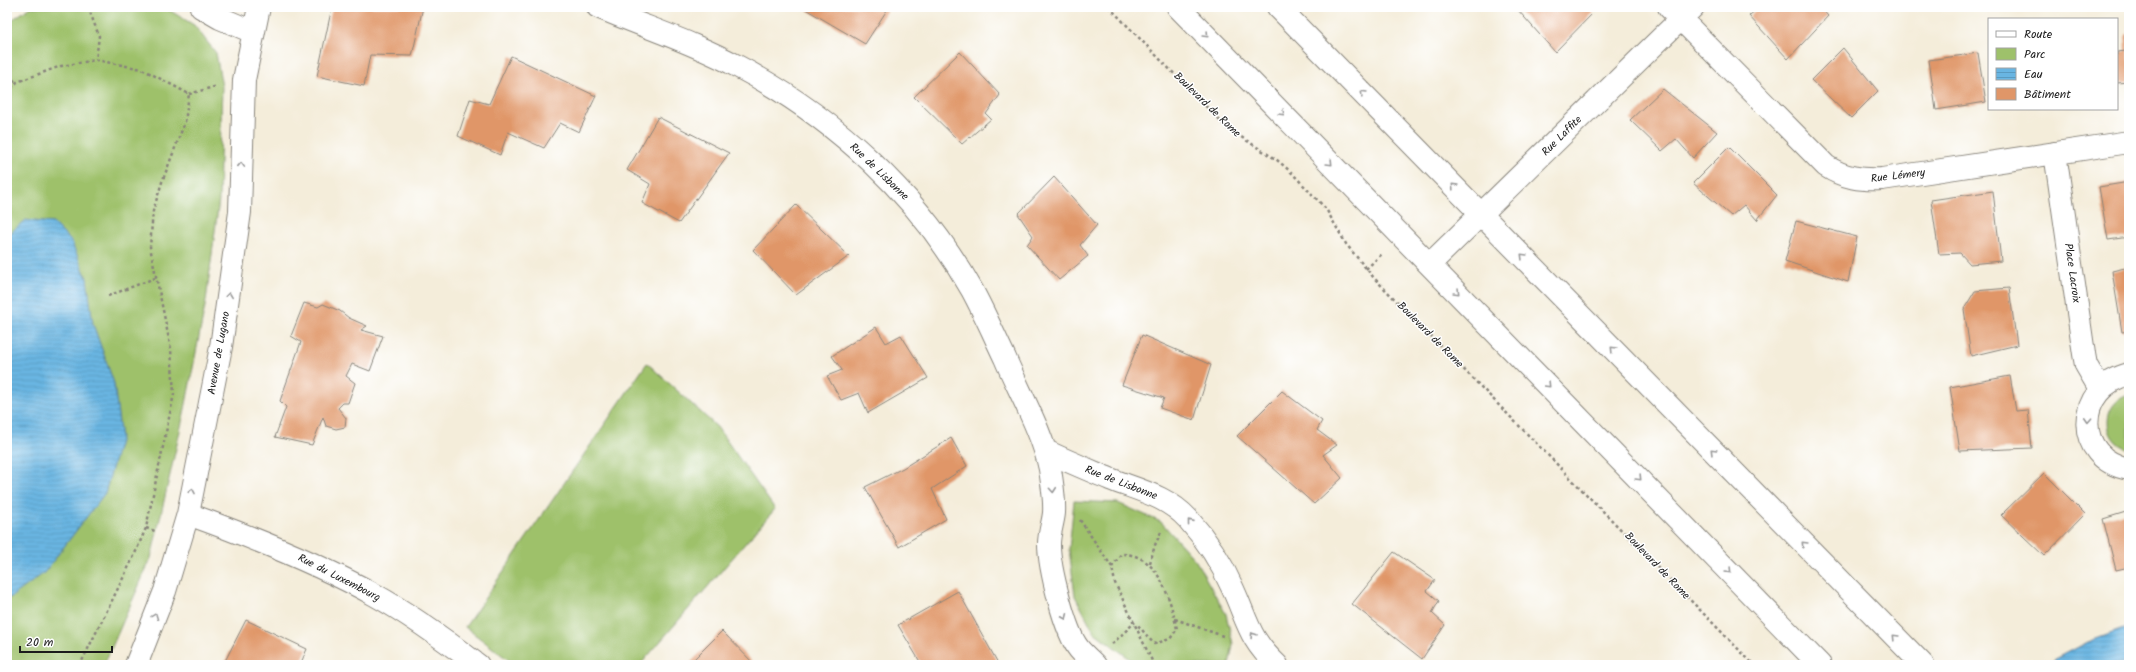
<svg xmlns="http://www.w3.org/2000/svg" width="2136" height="672" font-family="Kalam,sans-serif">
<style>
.green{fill:#9ec16b;stroke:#5d6e44}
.water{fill:url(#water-rules);stroke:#42687f}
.building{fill:#e09668}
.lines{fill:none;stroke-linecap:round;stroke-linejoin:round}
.minor-casing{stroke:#88847b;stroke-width:24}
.secondary-casing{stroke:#88847b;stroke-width:24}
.path{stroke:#88847b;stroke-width:2.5;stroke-dasharray:3 3;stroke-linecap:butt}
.minor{stroke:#fff;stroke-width:22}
.secondary{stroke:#fff;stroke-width:22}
.oneway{stroke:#999}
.labels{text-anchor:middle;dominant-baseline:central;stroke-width:3;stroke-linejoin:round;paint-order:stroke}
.street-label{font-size:11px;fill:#1c1c1c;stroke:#fff}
</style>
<defs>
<pattern id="water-rules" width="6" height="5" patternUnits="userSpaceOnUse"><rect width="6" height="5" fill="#69b5e2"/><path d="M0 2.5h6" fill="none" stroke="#5a9bc1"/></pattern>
</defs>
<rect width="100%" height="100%" fill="#fff"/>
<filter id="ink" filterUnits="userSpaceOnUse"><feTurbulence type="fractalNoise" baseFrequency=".025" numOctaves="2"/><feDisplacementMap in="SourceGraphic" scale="8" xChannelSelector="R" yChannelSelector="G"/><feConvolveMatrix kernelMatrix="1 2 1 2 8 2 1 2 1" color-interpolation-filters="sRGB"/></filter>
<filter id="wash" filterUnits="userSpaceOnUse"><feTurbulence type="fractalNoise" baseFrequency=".012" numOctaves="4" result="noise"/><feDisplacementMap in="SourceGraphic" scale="16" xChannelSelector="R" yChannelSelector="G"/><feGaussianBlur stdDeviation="0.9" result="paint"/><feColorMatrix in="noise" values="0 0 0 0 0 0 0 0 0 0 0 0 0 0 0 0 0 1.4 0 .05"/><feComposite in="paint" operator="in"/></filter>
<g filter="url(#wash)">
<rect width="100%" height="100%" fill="#f4edda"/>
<path class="green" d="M31 7H164L194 25 216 53 222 87 219 200 206 301 185 409 151 558 104 665H7V23Z
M647 363 717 427 775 509 640 665H515L465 627Z
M2129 395V449C2101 442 2101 402 2129 395Z
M1074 501 1118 503 1161 522 1196 561 1226 614 1233 644 1229 665H1138L1094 632 1075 596 1069 549Z"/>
<path class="water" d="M25 220 53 223 71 241 87 278 93 324 114 383 121 438 105 493 44 573 10 598 7 597V236Z
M2129 627V665H2044L2088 642Z"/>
<g id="blocks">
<path class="building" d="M332 7H423L412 56 370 55 364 86 317 76Z
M802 7H889L865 44Z
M1519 7H1589L1594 12 1555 52 1517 9Z
M1759 7H1820L1828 16 1788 59 1749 16Z
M2125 34H2129V82L2117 83V52L2126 51Z
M1843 48 1878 91 1851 118 1811 80Z
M960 52 1000 95 986 114 991 119 962 144 914 97Z
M1978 53 1986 102 1936 110 1929 60Z
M511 56 596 96 579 132 560 123 544 148 508 132 500 155 458 136 470 99 489 104Z
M1663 89 1717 132 1693 158 1676 139 1662 151 1630 120Z
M658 117 729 153 679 223 642 203 650 184 627 170Z
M1729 147 1777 195 1757 220 1744 205 1731 216 1693 183Z
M1054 177 1097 225 1080 245 1088 256 1059 280 1027 245 1033 236 1018 214Z
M2129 182V237L2108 240 2099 187Z
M1993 191 2001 261 1970 264 1960 253 1939 254 1931 200Z
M796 205 849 256 796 295 753 250Z
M1796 221 1857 237 1848 282 1785 261Z
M2129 267V331L2122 332 2112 271Z
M2009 288 2017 345 1971 356 1964 309 1975 291Z
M304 303 318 307 323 304 340 311 349 318 367 326 361 330 383 336 370 371 352 364 346 376 355 383 348 403H343L338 408 346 418 345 427 336 429 326 426 323 417 312 445 275 437 286 407 280 401 301 342 291 336Z
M876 327 886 343 901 335 928 378 868 413 859 393 841 400 827 376 842 370 832 356Z
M1142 335 1211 365 1194 420 1160 408 1164 398 1122 385Z
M2010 376 2016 411 2028 410 2032 448 1960 451 1950 387Z
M1282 391 1322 421 1317 430 1337 445 1323 455 1342 478 1314 504 1237 436Z
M951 438 967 466 932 489 946 519 899 547 865 487 903 468Z
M2044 473 2085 514 2044 556 2001 515Z
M2129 511V567L2116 570 2103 519Z
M1394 552 1435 580 1427 591 1439 601 1432 613 1445 625 1422 659 1352 604Z
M958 591 999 665H922L898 625Z
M246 620 307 649 300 665H223Z
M722 631 755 665H688Z"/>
</g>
</g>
<g filter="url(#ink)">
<use href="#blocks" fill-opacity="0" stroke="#88847b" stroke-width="1"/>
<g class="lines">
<g class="minor-casing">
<path id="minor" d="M201 7 220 18 253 32
M598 7C644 27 693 42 737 66 833 116 919 195 972 290 984 312 994 335 1005 358 1020 394 1042 431 1050 469 1052 484 1055 498 1054 513 1053 523 1049 533 1049 544 1049 567 1065 632 1079 649 1084 655 1090 660 1095 665
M1669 7 1826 166C1844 178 1861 180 1882 179L2129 142
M2055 153 2084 354 2086 365 2100 389
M1430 264 1693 7
M2129 374C2074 387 2073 459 2129 469
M1046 451C1067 461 1089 470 1110 479 1138 490 1167 496 1188 519 1205 538 1222 564 1232 587 1248 621 1248 638 1277 665
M188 514C252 537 315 562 375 595 411 615 445 640 478 665
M136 665 165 591 188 514 221 347 240 212 244 80 259 7"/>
</g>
<g class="secondary-casing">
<path id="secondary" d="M1178 7 1820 665
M1278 7 1923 665"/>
</g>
<path class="path" d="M88 7 99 36 96 60
M1109 7 1227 128 1277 160 1290 171 1326 209 1346 244 1374 278 1754 665
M7 77 17 82
M7 92 17 82 61 66 96 60 142 69 189 94 185 122 162 182 153 211 150 247 171 349 174 394 146 528 134 556 80 665
M189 94 217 86
M1366 269 1382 254
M108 296 155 278
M1080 520 1112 567 1115 583 1154 665
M146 528 155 531
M1150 563 1155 545 1161 532
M1112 567 1121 554C1159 553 1170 599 1177 629L1170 639 1154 644 1137 624
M1175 619 1223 636
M1112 644 1135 622"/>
<use href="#minor" class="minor"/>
<use href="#secondary" class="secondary"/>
</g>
<defs><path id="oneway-chevron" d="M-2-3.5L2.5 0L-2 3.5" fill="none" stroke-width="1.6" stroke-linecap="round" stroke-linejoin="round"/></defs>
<g class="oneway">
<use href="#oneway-chevron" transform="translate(1206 35) rotate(46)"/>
<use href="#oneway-chevron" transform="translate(1363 93) rotate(-134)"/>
<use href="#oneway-chevron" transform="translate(1282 113) rotate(46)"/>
<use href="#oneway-chevron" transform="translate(1330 163) rotate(46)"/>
<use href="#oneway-chevron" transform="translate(241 165) rotate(-88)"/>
<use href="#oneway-chevron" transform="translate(1454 186) rotate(-134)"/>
<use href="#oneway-chevron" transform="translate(1523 256) rotate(-135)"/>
<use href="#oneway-chevron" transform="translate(1457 292) rotate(45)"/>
<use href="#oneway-chevron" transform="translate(229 295) rotate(-82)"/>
<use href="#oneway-chevron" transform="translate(1613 349) rotate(-134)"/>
<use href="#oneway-chevron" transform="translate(1548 385) rotate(46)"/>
<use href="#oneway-chevron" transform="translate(2088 420) rotate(93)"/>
<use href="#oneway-chevron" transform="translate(1713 451) rotate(-135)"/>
<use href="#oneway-chevron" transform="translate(1639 478) rotate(46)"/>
<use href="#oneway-chevron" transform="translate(1053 490) rotate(85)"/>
<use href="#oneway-chevron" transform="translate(192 491) rotate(-79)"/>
<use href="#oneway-chevron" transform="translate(1190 522) rotate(-129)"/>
<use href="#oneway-chevron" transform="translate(1804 544) rotate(-134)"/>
<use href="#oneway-chevron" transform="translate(1729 571) rotate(46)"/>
<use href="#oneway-chevron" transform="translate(155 616) rotate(-69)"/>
<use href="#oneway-chevron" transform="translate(1065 617) rotate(67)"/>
<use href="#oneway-chevron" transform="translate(1253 635) rotate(-122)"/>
<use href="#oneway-chevron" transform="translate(1895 637) rotate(-134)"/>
</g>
</g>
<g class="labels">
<g class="street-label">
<text transform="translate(1207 105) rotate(44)">Boulevard de Rome</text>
<text transform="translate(1562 136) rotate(-45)">Rue Laffite</text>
<text transform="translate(879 172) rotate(44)">Rue de Lisbonne</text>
<text transform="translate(1898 176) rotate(-7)">Rue Lémery</text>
<text transform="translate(2072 273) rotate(82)">Place Lacroix</text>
<text transform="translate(1430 335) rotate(45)">Boulevard de Rome</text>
<text transform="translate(219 353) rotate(-80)">Avenue de Lugano</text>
<text transform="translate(1121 483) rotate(21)">Rue de Lisbonne</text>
<text transform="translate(1657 566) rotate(46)">Boulevard de Rome</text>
<text transform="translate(339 578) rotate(27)">Rue du Luxembourg</text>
</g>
</g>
<rect width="2136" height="672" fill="none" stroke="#fff" stroke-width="24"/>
<rect x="1988" y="18" width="130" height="92" fill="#ffffff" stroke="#a4a4a4"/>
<rect x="1996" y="31" width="20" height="6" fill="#ffffff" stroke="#a4a4a4"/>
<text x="2024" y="38" font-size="12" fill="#1c1c1c">Route</text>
<rect x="1996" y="48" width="20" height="12" fill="#9ec16b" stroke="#a4a4a4"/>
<text x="2024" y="58" font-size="12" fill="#1c1c1c">Parc</text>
<rect x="1996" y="68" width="20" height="12" fill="url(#water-rules)" stroke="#a4a4a4"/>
<text x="2024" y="78" font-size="12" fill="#1c1c1c">Eau</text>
<rect x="1996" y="88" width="20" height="12" fill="#e09668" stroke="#a4a4a4"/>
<text x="2024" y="98" font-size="12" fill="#1c1c1c">Bâtiment</text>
<path d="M20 646v6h92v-6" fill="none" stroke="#1c1c1c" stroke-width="2"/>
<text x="26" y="646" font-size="12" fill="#1c1c1c" stroke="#ffffff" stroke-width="3" paint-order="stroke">20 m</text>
</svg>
